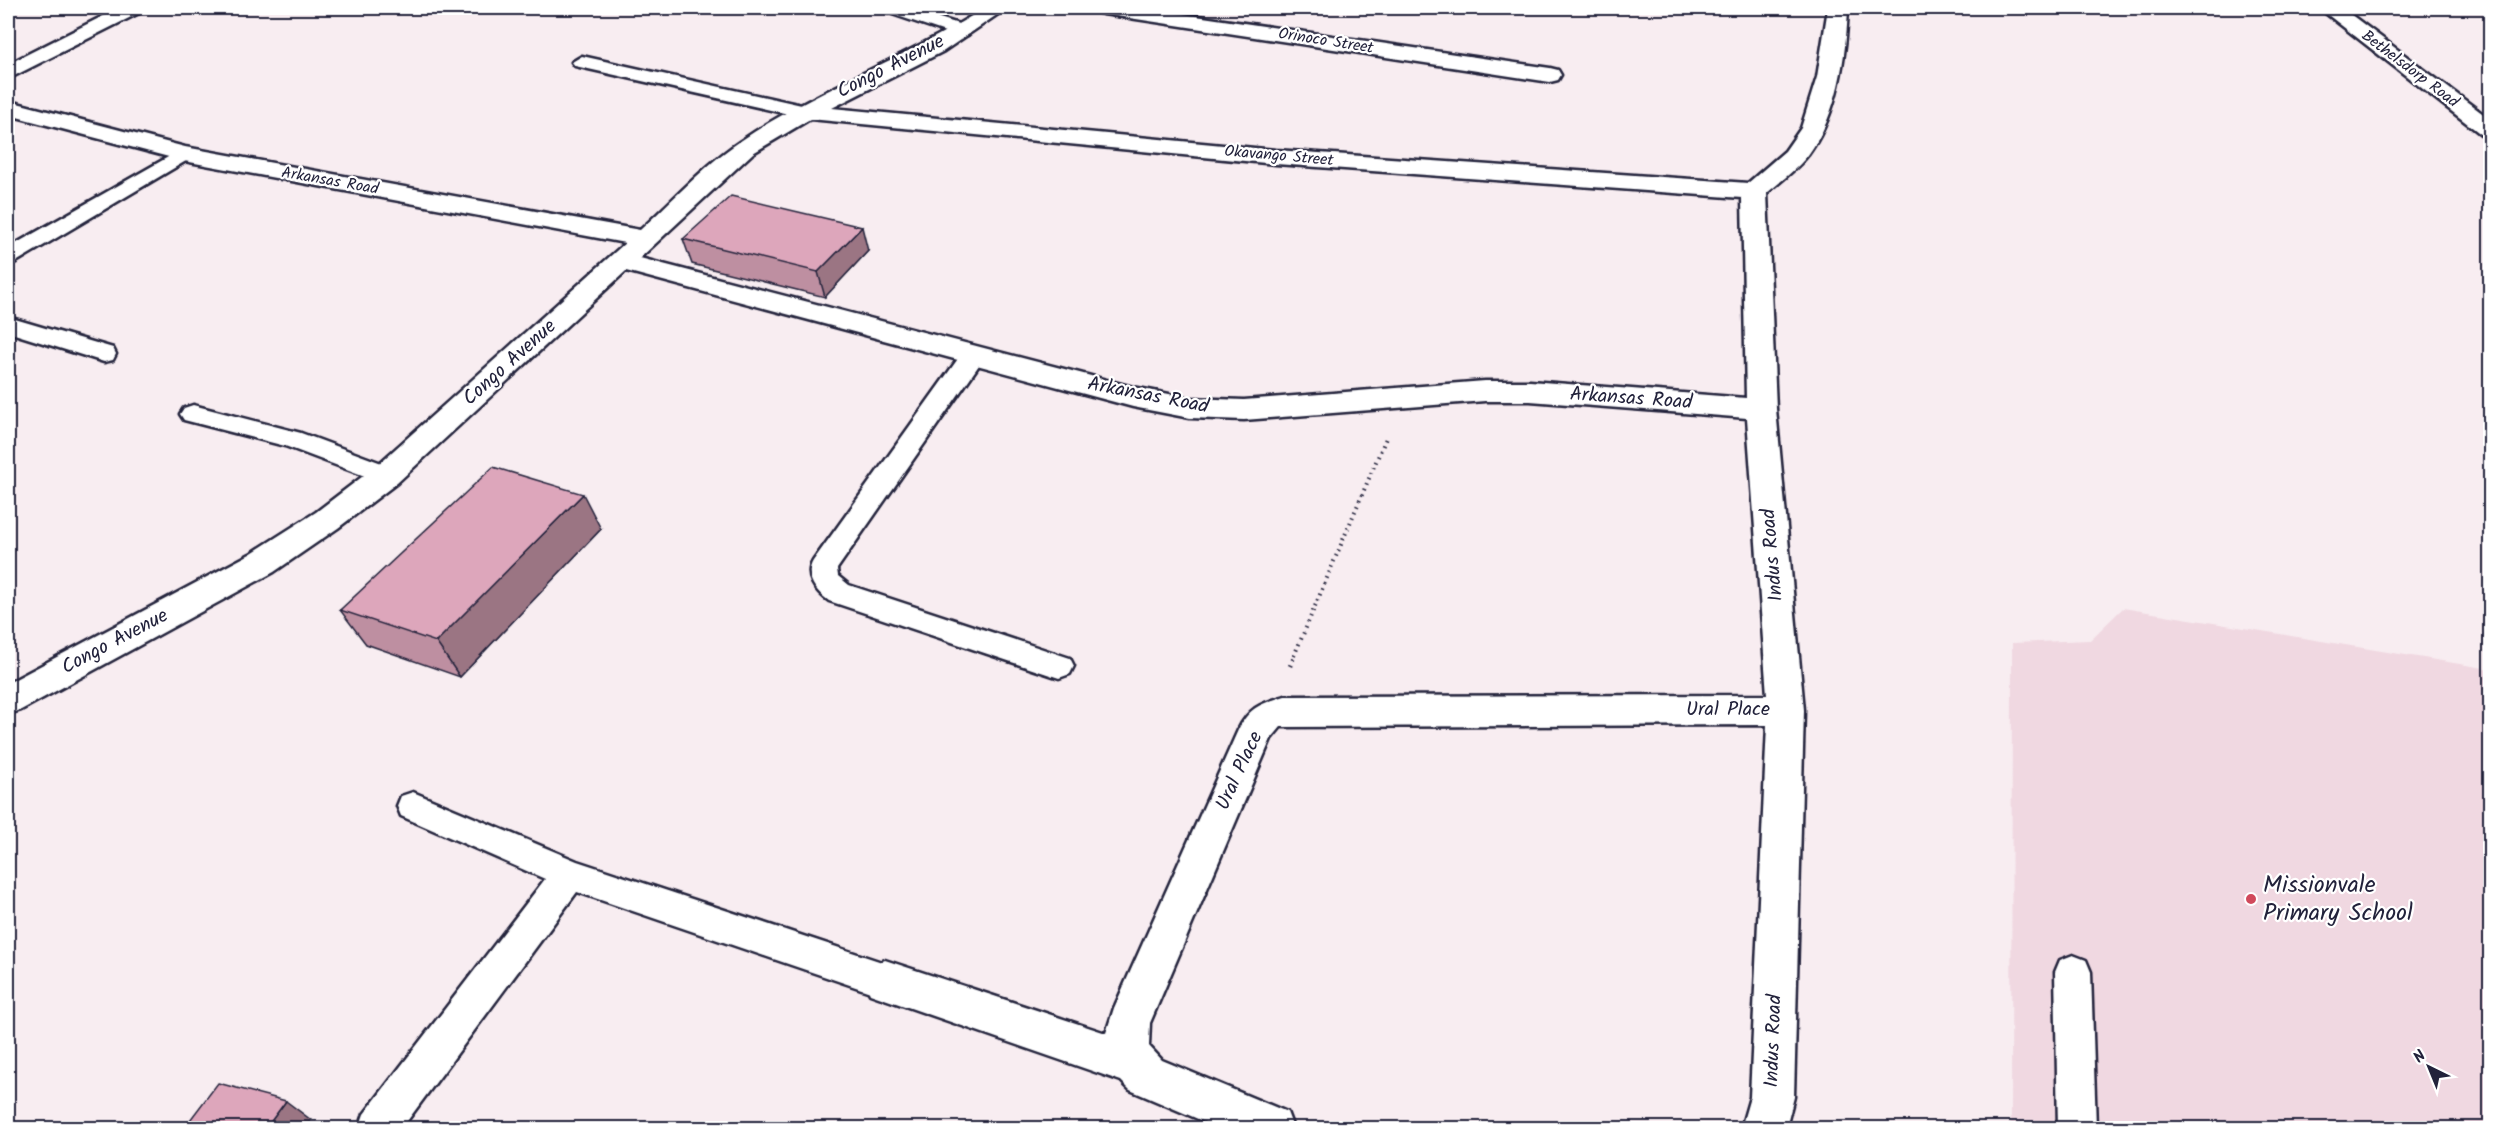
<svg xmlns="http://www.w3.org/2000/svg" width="2498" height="1136" font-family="Kalam,sans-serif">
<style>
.built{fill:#f0d8e1}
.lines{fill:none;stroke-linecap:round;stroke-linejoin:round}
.service-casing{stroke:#22223b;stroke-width:5}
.minor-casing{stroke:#22223b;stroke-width:5}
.secondary-casing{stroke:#22223b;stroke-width:5}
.path-far1{stroke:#22223b;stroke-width:4;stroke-dasharray:1.5 4.5;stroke-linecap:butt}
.path{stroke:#22223b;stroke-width:4.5;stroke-dasharray:1.5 5;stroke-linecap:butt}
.service{fill:#fff;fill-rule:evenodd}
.minor{fill:#fff;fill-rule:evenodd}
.secondary{fill:#fff;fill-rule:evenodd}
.wall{fill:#be8fa1;stroke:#22223b;stroke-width:1.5}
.shaded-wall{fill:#9b7483;stroke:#22223b;stroke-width:1.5}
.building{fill:#dda6bb;stroke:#22223b;stroke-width:1.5}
.poi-dot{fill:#d1495b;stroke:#fff;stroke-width:2}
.labels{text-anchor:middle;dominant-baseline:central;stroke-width:4.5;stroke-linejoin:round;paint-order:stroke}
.far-street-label{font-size:16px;fill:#22223b;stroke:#fff}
.street-label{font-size:20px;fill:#22223b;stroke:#fff}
.near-poi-label{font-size:24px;fill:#22223b;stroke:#fff;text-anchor:start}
</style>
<rect width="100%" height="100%" fill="#f8edf1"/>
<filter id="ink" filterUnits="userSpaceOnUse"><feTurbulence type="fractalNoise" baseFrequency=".0167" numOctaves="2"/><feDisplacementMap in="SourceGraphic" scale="12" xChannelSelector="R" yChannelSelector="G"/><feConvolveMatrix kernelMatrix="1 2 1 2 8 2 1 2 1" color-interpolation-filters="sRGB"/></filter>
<g filter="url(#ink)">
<path class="built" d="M2123 608 2490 669V1128H2011L2012 643 2090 640Z"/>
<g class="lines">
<g class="service-casing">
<path id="service" d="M883 8H908L968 27 970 31 968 35H954L886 12Z
M582 56 806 106 813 108 816 112 813 116 806 118 575 66 572 62Z
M184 148 191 150 194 154 191 158 16 262 8 264V248Z
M8 317 113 348 116 354 113 360 104 362 8 332Z
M974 347 983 349 986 355 837 569 838 576 849 585 1070 658 1074 666 1070 674 1059 678 829 601C815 591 804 576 813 561L965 349Z
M193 405 301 433 395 468 399 475 395 482 386 484 285 446 184 420 180 414 184 408Z
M413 792 577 861 885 963 898 968 903 980 898 992 885 997 577 892 402 1128H359L364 1114 545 879 401 816 397 806 401 796Z
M2073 955 2086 960 2091 972 2096 1128H2058L2055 972 2060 960Z"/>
</g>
<g class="minor-casing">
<path id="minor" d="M119 8H144L141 12 8 79V64Z
M984 8H1007L944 51 832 108 1276 150 1748 183 1785 151 1801 128 1817 77 1828 8H1848C1846 56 1838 115 1808 155 1796 170 1781 181 1767 193L1776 409 1804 710 1794 1097 1786 1128H1741L1750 1097 1767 725 1281 727 1271 739 1150 1023 1149 1046 1162 1060 1287 1112 1293 1128H1219L1130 1090 1121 1081 870 994 864 980 870 966 885 960 1106 1033 1114 1008 1238 730C1250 706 1261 704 1285 696L1767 695 1747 418 1530 401H1485L1244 420 1190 418 1133 407 626 271 397 483 338 528 274 572 21 710 8 714V683L250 554 316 512 375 467 625 243 184 161 9 115V105L17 103 185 147 640 230C670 203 707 163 739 142 816 89 906 59 984 8ZM810 119 1276 164 1742 198 1746 398 1530 381H1485L1244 400 1190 398 1133 387 640 258 753 153Z
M1093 8H1142L1550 68 1558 70 1561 75 1558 80 1550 82 1103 14 1096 12Z"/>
</g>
<g class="secondary-casing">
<path id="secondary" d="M2319 8H2342L2490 119V137L2482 135Z"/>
</g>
<path class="path-far1" d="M1294 656 1386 438"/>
<path class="path" d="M1290 666 1295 655"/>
<use href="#service" class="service"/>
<use href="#minor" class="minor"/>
<use href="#secondary" class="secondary"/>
</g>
<path class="wall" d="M683 239 868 251 825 297 692 264Z
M601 529 460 677 366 644 340 610Z"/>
<path class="shaded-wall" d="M862 227 868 251 825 297 818 272Z
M583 494 601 529 460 677 436 642Z
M286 1101 311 1120 305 1128H266Z"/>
<path class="building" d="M731 196 862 227 818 272 683 239Z
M493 467 583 494 436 642 340 610Z
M218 1083 286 1101 266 1128H184Z"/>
</g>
<circle class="poi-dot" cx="2251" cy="899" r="6"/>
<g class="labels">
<g class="far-street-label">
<text transform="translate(1326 41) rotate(9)">Orinoco Street</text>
<text transform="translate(2410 69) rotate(37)">Bethelsdorp Road</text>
<text transform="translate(1279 156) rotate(5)">Okavango Street</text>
<text transform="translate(330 181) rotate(10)">Arkansas Road</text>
</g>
<g class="street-label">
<text transform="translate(891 67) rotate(-27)">Congo Avenue</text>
<text transform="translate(510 363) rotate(-42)">Congo Avenue</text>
<text transform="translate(1148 396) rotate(11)">Arkansas Road</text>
<text transform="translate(1631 399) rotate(4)">Arkansas Road</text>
<text transform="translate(1773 555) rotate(-95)">Indus Road</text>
<text transform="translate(115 642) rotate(-28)">Congo Avenue</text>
<text x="1728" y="710">Ural Place</text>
<text transform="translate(1240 771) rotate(-65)">Ural Place</text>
<text transform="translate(1774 1041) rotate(-88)">Indus Road</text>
</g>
<g class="near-poi-label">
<text x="2263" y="885">Missionvale<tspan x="2263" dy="28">Primary School</tspan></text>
</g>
</g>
<rect width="2498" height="1136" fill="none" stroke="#fff" stroke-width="30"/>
<rect x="15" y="15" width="2468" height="1106" fill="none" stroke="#22223b" stroke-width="2" filter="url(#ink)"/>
<g transform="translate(2429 1067) rotate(317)" stroke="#ffffff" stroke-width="4.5" paint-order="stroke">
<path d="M0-4.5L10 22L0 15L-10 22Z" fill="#22223b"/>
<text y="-9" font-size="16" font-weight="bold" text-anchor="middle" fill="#22223b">N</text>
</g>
</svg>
